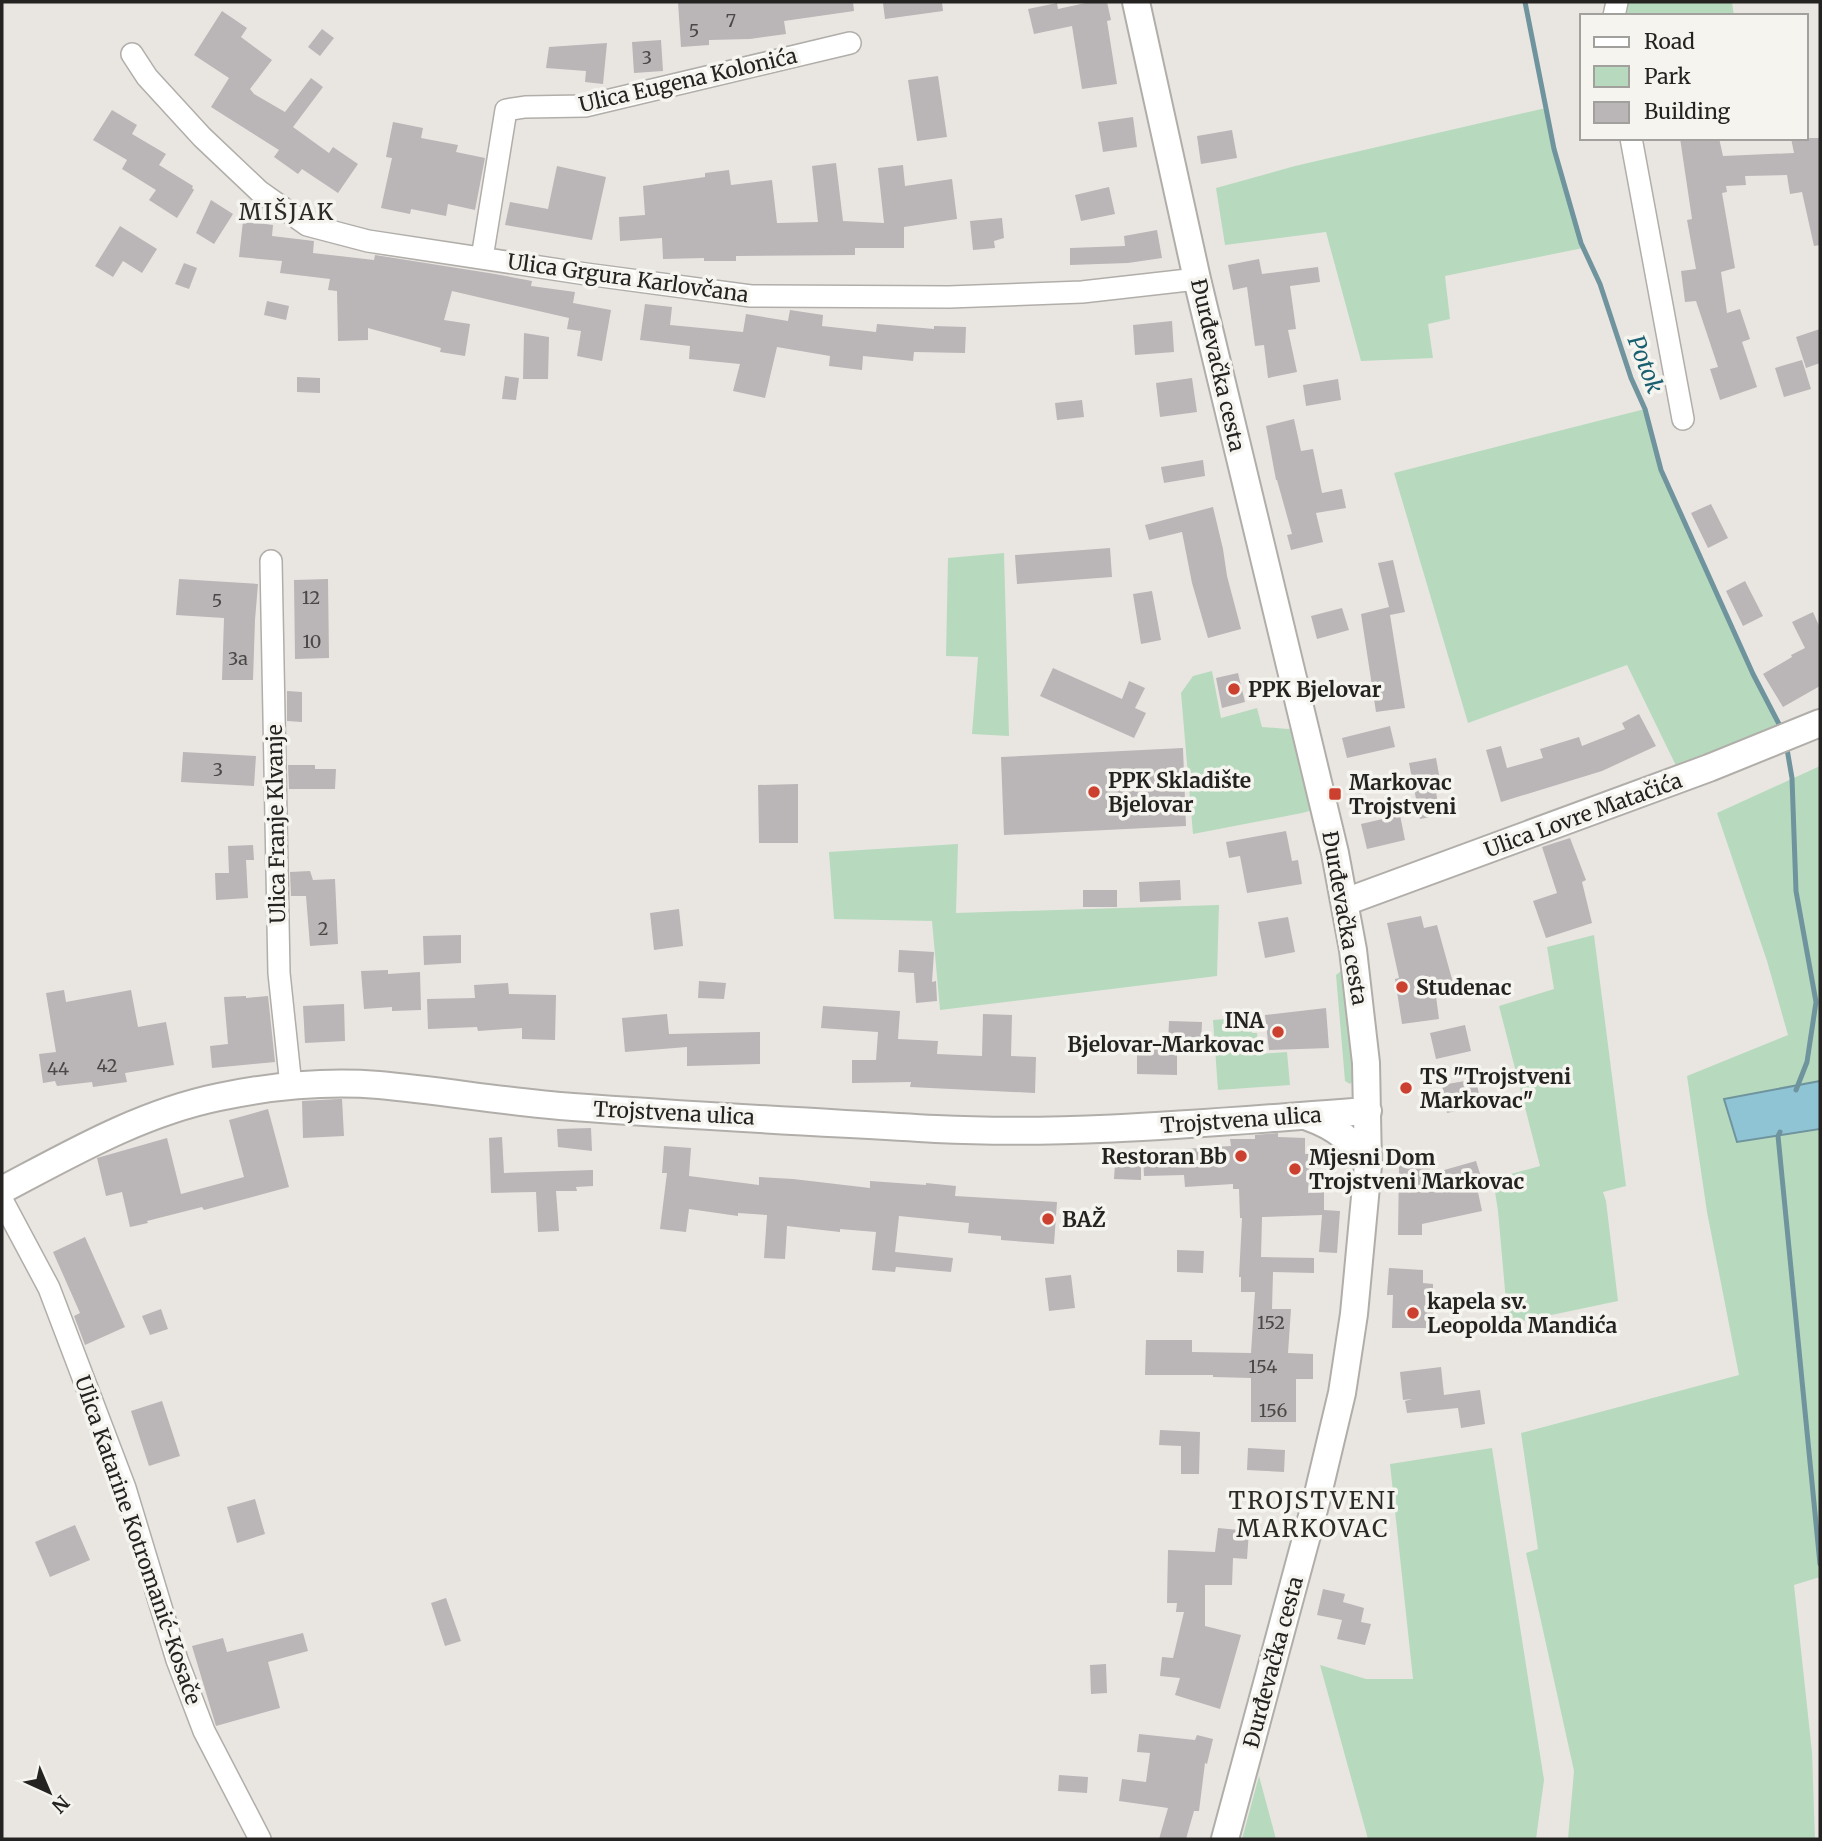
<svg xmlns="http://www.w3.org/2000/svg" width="1822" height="1841" font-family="Merriweather,serif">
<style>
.green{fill:#b7dabe}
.water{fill:#8fc4d4;stroke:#6f949e;stroke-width:2}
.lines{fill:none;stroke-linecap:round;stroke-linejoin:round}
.stream{stroke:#6f949e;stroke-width:5}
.building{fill:#bab5b7}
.minor-casing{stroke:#b1aeaa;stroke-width:24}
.major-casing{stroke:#b1aeaa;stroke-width:30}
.minor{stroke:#fff;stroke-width:21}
.major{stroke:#fff;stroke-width:26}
.poi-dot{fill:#cc402f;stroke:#f6f4ef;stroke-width:2.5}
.labels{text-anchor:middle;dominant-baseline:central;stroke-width:7;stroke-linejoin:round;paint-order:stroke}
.number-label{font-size:18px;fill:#4a4846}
.street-label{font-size:21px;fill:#242321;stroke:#f6f4ef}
.poi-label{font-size:21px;font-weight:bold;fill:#242321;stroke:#f6f4ef;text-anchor:start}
.neighbourhood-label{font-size:23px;letter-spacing:2px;fill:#2d2b27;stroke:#f6f4ef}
.water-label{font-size:23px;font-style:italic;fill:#1a5f70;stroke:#f6f4ef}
.quarter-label{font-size:24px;letter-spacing:2px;fill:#2d2b27;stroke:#f6f4ef}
</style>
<rect width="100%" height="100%" fill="#e9e6e2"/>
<path class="green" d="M1617 2H1732L1734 16H1614Z
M1546 108 1554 149 1583 248 1445 276 1450 319 1428 324 1433 358 1361 361 1326 232 1225 245 1216 188 1295 166Z
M1645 409 1661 470 1753 674 1779 724 1783 738 1682 778 1627 665 1468 723 1394 473Z
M1004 553 1009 736 972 734 978 657 946 656 948 558Z
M1212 671 1221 718 1257 708 1262 727 1288 729 1304 725 1324 807 1302 813 1193 834 1181 693 1193 676Z
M1820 766V1577L1794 1585 1812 1752 1815 1839H1568L1574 1771 1526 1553 1538 1549 1521 1433 1739 1375 1707 1212 1687 1076 1788 1035 1767 961 1717 813Z
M958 844 956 913 1219 905 1217 976 940 1010 932 921 834 919 829 852Z
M1594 935 1626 1186 1603 1192 1606 1201 1618 1301 1508 1324 1498 1211 1493 1179 1540 1166 1499 1006 1554 989 1547 947Z
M1341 971 1344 975 1353 1081 1350 1084 1345 1081 1336 975Z
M1250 1017 1252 1033H1257L1259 1054 1287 1052 1290 1085 1218 1090 1213 1020Z
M1492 1448 1544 1780 1536 1839H1368L1320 1665 1366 1679H1413L1390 1464Z
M1259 1776 1276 1839H1242Z"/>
<path class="water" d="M1820 1081V1129L1737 1142 1724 1099Z"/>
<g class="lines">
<path class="stream" d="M1525 2 1554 149 1581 243 1600 284 1631 378 1645 409 1661 470 1753 674 1779 724
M1787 749 1792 778 1796 891 1816 1002 1807 1062 1796 1090
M1780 1132 1778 1136 1820 1564"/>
</g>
<path class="building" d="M678 2H853L854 11 784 21 786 34 750 39 709 40V45L681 47Z
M893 2H942L943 11 885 19 883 3Z
M1090 2H1107L1111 20 1107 21 1117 84 1082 89 1072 26 1034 34 1028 9 1057 3 1058 9Z
M222 11 247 28 241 37 272 60 250 89 254 94 285 112 311 78 323 87 293 127 329 153 333 147 358 164 338 193 302 169 298 174 274 157 279 150 211 107 229 78 194 55Z
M322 29 334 38 320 56 308 47Z
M661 40 663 71 634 73 632 42Z
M607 43 603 84 585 82 586 71 546 68 549 47Z
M938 76 947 137 917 141 908 80Z
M112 110 137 125 132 134 166 154 159 165 193 186 192 188 194 190 177 218 149 200 156 190 122 169 127 160 93 140Z
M1133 117 1137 147 1103 152 1098 122Z
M393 122 423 128 421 138 458 145 456 152 485 158 475 210 448 204 446 216 411 209 410 214 381 208 392 158 386 157Z
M1232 130 1237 158 1201 164 1197 136Z
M1680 138H1719L1723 156 1794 153 1791 138H1820V245L1814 246 1802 192 1790 194 1787 175 1745 176 1746 185 1726 186 1727 192 1722 193 1735 268 1721 272 1727 313 1740 309 1750 339 1742 342 1757 387 1720 400 1710 369 1718 367 1696 301 1685 302 1681 271 1696 269 1687 220 1692 219Z
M836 163 843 221 884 223 878 168 903 165 905 186 952 179 957 219 904 227V248H855V255L736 256V261H704V258L663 259 662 238 620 241 619 217 645 215 643 186 705 177V173L729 170 731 185 772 180 777 223 818 222 812 166Z
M557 166 606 177 592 240 505 225 510 202 548 209Z
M1109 187 1115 214 1081 221 1075 195Z
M211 200 233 214 214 244 196 233Z
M1002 218 1004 238 994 241 995 248 973 250 970 221Z
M243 221 273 225 272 236 314 241 313 253 374 260 375 255 495 274 532 281 531 286 575 292 573 303 611 310 602 361 577 356 581 331 567 329 569 318 452 291 444 320 470 324 465 356 440 352 441 348 368 328V340L338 341 337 291 328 290 330 279 280 273 282 261 239 257Z
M120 226 157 249 142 273 123 261 113 277 95 266Z
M1157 230 1162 258 1128 263 1070 265V248L1125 246 1124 236Z
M1259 259 1262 274 1318 267 1320 282 1290 286 1296 329 1288 330 1297 372 1268 378 1264 345 1255 346 1247 287 1233 290 1228 265Z
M184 263 197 268 189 289 175 284Z
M267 301 289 306 286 320 264 315Z
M645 304 672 307 670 325 743 332 746 314 788 321 790 310 823 315 822 326 876 332 877 324 934 329V326L966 327 965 353 914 352 913 361 863 356 862 370 829 366 830 356 777 347 765 398 733 391 740 364 689 359 690 346 640 340Z
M1172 321 1174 352 1135 355 1133 325Z
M1820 329V363L1806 368 1796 337Z
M524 333 549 337 548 379H523Z
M1802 360 1811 389 1784 397 1775 368Z
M505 376 519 378 516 400 502 399Z
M297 377 320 378V393L297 392Z
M1192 378 1197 412 1160 417 1156 383Z
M1338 379 1341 400 1306 406 1303 385Z
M1082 400 1084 417 1057 420 1055 403Z
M1294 419 1301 451 1313 449 1322 493 1342 489 1346 508 1316 513 1323 542 1291 550 1287 535 1292 534 1277 480H1276L1266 426Z
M1203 460 1205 476 1164 483 1161 467Z
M1711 504 1728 538 1708 548 1691 513Z
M1213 507 1223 549 1227 576 1241 629 1208 638 1192 583 1182 532 1149 540 1145 525Z
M1110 548 1112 577 1017 584 1015 555Z
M1393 560 1405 612 1390 615 1405 708 1376 712 1361 614 1389 607 1378 563Z
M179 579 258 584 255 620 253 680H222L224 618 176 615Z
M328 579 329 658 295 659 294 580Z
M1745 581 1763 616 1743 626 1726 591Z
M1152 591 1161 640 1141 644 1133 594Z
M1342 608 1349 630 1317 639 1311 616Z
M1813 612 1820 628V686L1783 707 1763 674 1792 657 1791 655 1805 648 1792 622Z
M1053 668 1122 699 1129 681 1145 688 1135 708 1146 713 1134 738 1040 696Z
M1238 673 1245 702 1222 708 1216 678Z
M287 691 302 692V722L287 721Z
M1639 714 1656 746 1602 771 1501 802 1486 750 1501 746 1507 768 1543 758 1540 749 1579 737 1582 746 1625 729 1622 723Z
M1390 726 1395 747 1347 758 1342 738Z
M1183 748 1186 826 1004 835 1001 757Z
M183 752 256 756 254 786 181 782Z
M1436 758 1442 791 1436 792 1440 815 1420 819 1409 763Z
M288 765H315V769H336L335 789H289Z
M798 784V843H759L758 785Z
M1400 815 1405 840 1367 849 1361 824Z
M1286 831 1292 861 1298 860 1302 884 1247 893 1240 856 1229 858 1226 842Z
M1570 838 1586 880 1582 882 1592 923 1546 938 1533 901 1557 893 1542 847Z
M253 845 254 860H246L248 898 216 900 215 873H229L228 846Z
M310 871 313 880 335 879 338 944 310 946 306 896H291L290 872Z
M1180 880 1181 900 1140 902 1139 882Z
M1083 890H1117V907H1083Z
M679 909 683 946 654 950 650 913Z
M1421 916 1424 928 1437 925 1455 990 1436 996 1439 1019 1402 1024 1395 979 1399 978 1387 923Z
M1288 917 1295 952 1265 958 1258 922Z
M461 935V963L424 965 423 936Z
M899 950 934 952 932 982 936 981 937 1001 916 1003 914 973 898 972Z
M388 970V974L420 972 421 1010 392 1011V1007L364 1009 361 971Z
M699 981 726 983 724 999 698 998Z
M508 983 509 994 556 995 555 1040 522 1039V1028L478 1031 477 1027 428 1029 427 999 475 998 474 985Z
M64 990 66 1002 131 990 138 1027 166 1022 174 1065 125 1073 127 1082 93 1087 92 1082 57 1086 55 1081 43 1083 39 1054 56 1052 46 993Z
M246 996V998L268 996 275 1062 212 1068 210 1046 228 1044 224 997Z
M344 1004 345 1041 305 1043 303 1006Z
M823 1006 900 1011 898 1039 938 1041 937 1054 982 1056 983 1014 1012 1015 1011 1056 1036 1057 1035 1093 910 1087 911 1082 852 1083V1060H876L878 1032 821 1028Z
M1326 1008 1329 1048 1269 1050 1265 1015Z
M667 1014 669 1034 760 1032V1064L687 1066V1047L625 1052 622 1018Z
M1169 1021 1202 1022 1201 1045 1168 1043Z
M1465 1025 1471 1051 1436 1059 1430 1033Z
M1137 1048H1177V1075L1137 1074Z
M1476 1079 1481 1106 1447 1113 1442 1085Z
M338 1099H342L344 1136 303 1138 302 1101Z
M268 1109 289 1187 204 1210 202 1207 147 1221 148 1223 130 1227 122 1192 106 1196 97 1158 167 1138 181 1194 244 1177 229 1120Z
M591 1128 592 1151 558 1147 557 1129Z
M1278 1133V1137L1305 1138V1154H1310L1308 1193 1324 1192V1210L1340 1211 1337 1253 1319 1252 1322 1215 1262 1217 1261 1257 1314 1258V1273L1273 1272 1272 1309H1291L1288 1353 1313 1354V1379H1296V1422H1251V1378L1213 1377V1375H1145L1146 1340H1192V1352L1251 1353 1255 1292H1241V1277H1239L1242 1218H1240L1239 1189H1233V1184L1185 1187 1184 1175 1144 1176 1143 1155 1183 1154V1149L1231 1146 1230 1139H1255V1135Z
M502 1137 504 1173 593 1170V1186L576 1187 577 1191H556L559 1231 538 1232 536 1192 491 1193 489 1138Z
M664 1146 691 1148 689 1176 759 1185V1177L793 1179 870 1188V1181L926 1185V1183L956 1186 955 1196 1057 1202 1054 1244 1001 1240V1236L968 1233 969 1223 899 1216 895 1252 953 1258 951 1272 896 1267 895 1272 872 1270 876 1232 840 1229V1232L787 1226 785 1259 764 1258 767 1215 738 1213V1216L689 1209 686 1232 660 1229 667 1173H662Z
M1476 1161 1481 1177 1475 1178 1482 1211 1422 1224V1235H1398L1399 1165H1430V1174Z
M1115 1164H1141V1180L1114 1179Z
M85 1237 125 1327 85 1345 74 1316 80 1313 53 1252Z
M1177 1250 1204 1251 1203 1273 1177 1272Z
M1389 1268 1423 1270V1283L1433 1284V1328H1392L1393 1295H1387Z
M1071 1275 1075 1308 1049 1311 1045 1278Z
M161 1309 168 1329 150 1335 142 1316Z
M1441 1367 1444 1395 1480 1390 1485 1424 1461 1428 1458 1408 1407 1413 1405 1401 1412 1399 1403 1400 1400 1372Z
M162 1401 180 1456 149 1466 131 1411Z
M1160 1430 1200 1432 1199 1474H1181V1446L1159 1445Z
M1248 1448 1285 1450 1284 1472 1247 1470Z
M255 1499 265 1534 237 1543 227 1507Z
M75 1525 90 1560 50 1577 35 1542Z
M1218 1528 1249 1531 1247 1559 1233 1558 1232 1585H1205V1626L1241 1635 1220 1709 1175 1695 1180 1678 1160 1676 1162 1657 1173 1658 1184 1612H1176L1177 1603H1167L1168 1550 1215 1552Z
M1323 1589 1345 1594 1343 1602 1364 1608 1361 1622 1371 1624 1365 1645 1337 1639 1342 1620 1317 1615Z
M446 1598 461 1641 445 1646 431 1603Z
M303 1633 308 1651 268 1662 280 1708 216 1726 192 1646 223 1638 227 1652Z
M1106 1664 1107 1693 1091 1694 1090 1665Z
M1139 1734 1195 1740 1197 1735 1213 1739 1207 1764 1205 1763 1199 1811H1194L1186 1839H1159L1168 1808 1119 1801 1122 1779 1146 1782 1150 1753 1137 1752Z
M1059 1775 1088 1777 1087 1793 1058 1791Z"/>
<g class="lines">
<g class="minor-casing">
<path id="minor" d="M1614 16 1617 2
M132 54 147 77 202 137 259 191 307 225 368 241 586 274 751 296 949 297 1082 292 1197 279
M1631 138 1683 419
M482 258 506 110 525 107 585 106 850 43
M271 561 279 973 291 1086
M2 1200 49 1288 125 1488 177 1660 204 1731 260 1839"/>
</g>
<g class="major-casing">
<path id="major" d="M1136 2 1197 279 1335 853 1353 950 1366 1063 1368 1165 1354 1314 1342 1393 1317 1498 1225 1839
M1345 902 1709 768 1820 723
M1308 1117C1336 1127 1352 1140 1368 1165
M2 1190C72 1153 141 1113 219 1097 271 1086 326 1081 379 1085 444 1091 508 1102 573 1107 694 1116 815 1122 936 1129 1081 1136 1224 1121 1368 1111"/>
</g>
<use href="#minor" class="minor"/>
<use href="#major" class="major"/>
</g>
<g class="poi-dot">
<circle cx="1234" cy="689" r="7"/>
<circle cx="1094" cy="792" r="7"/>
<rect x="1328" y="787" width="14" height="14" rx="3.5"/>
<circle cx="1402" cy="987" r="7"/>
<circle cx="1278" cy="1032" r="7"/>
<circle cx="1406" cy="1088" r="7"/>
<circle cx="1241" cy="1156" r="7"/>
<circle cx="1295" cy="1169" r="7"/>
<circle cx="1048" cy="1219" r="7"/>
<circle cx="1413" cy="1313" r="7"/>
</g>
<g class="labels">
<g class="number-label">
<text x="731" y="20">7</text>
<text x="694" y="30">5</text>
<text x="647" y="57">3</text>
<text x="311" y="597">12</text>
<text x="217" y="600">5</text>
<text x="312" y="641">10</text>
<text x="238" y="658">3a</text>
<text x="218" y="769">3</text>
<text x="323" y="928">2</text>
<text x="107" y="1065">42</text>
<text x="58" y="1068">44</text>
<text x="1271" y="1322">152</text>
<text x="1263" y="1366">154</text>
<text x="1273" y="1410">156</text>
</g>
<g class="street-label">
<text transform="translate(688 80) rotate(-13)">Ulica Eugena Kolonića</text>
<text transform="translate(628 278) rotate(8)">Ulica Grgura Karlovčana</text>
<text transform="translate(1218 365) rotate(77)">Đurđevačka cesta</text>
<text transform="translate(1583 815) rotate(-20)">Ulica Lovre Matačića</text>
<text transform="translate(276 824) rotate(-91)">Ulica Franje Klvanje</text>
<text transform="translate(1345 918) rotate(80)">Đurđevačka cesta</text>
<text transform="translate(674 1113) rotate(3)">Trojstvena ulica</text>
<text transform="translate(1241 1120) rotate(-4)">Trojstvena ulica</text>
<text transform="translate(138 1540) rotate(71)">Ulica Katarine Kotromanić-Kosače</text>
<text transform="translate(1273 1662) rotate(-75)">Đurđevačka cesta</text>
</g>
<g class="poi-label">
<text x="1248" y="689">PPK Bjelovar</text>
<text x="1108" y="780">PPK Skladište<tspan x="1108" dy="24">Bjelovar</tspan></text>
<text x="1349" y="782">Markovac<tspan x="1349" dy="24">Trojstveni</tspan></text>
<text x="1416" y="987">Studenac</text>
<text x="1264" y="1020" text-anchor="end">INA<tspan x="1264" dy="24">Bjelovar-Markovac</tspan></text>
<text x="1420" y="1076">TS "Trojstveni<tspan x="1420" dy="24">Markovac"</tspan></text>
<text x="1227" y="1156" text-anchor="end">Restoran Bb</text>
<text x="1309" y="1157">Mjesni Dom<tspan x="1309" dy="24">Trojstveni Markovac</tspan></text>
<text x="1062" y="1219">BAŽ</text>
<text x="1427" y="1301">kapela sv.<tspan x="1427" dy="24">Leopolda Mandića</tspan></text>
</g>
<g class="neighbourhood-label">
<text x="287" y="211">MIŠJAK</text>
</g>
<g class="water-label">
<text transform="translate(1646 364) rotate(69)">Potok</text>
</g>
<g class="quarter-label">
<text x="1313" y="1500">TROJSTVENI<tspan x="1313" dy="28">MARKOVAC</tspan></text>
</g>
</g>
<rect width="1822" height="1841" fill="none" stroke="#242321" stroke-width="7"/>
<rect x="1580" y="14" width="228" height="126" fill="#f6f4ef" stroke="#a2a09d" stroke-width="2"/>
<rect x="1594" y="37" width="35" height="10" fill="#ffffff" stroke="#a2a09d" stroke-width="2"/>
<text x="1644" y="49" font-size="21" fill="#242321">Road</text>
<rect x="1594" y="66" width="35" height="21" fill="#b7dabe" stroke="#a2a09d" stroke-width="2"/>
<text x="1644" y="84" font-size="21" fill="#242321">Park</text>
<rect x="1594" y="102" width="35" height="21" fill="#bab5b7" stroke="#a2a09d" stroke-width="2"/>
<text x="1644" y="119" font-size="21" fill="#242321">Building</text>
<g transform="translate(49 1792) rotate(136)" stroke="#f6f4ef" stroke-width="5" paint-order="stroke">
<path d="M0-5L12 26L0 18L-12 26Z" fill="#242321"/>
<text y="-10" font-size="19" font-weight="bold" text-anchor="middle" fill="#242321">N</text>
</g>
</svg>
